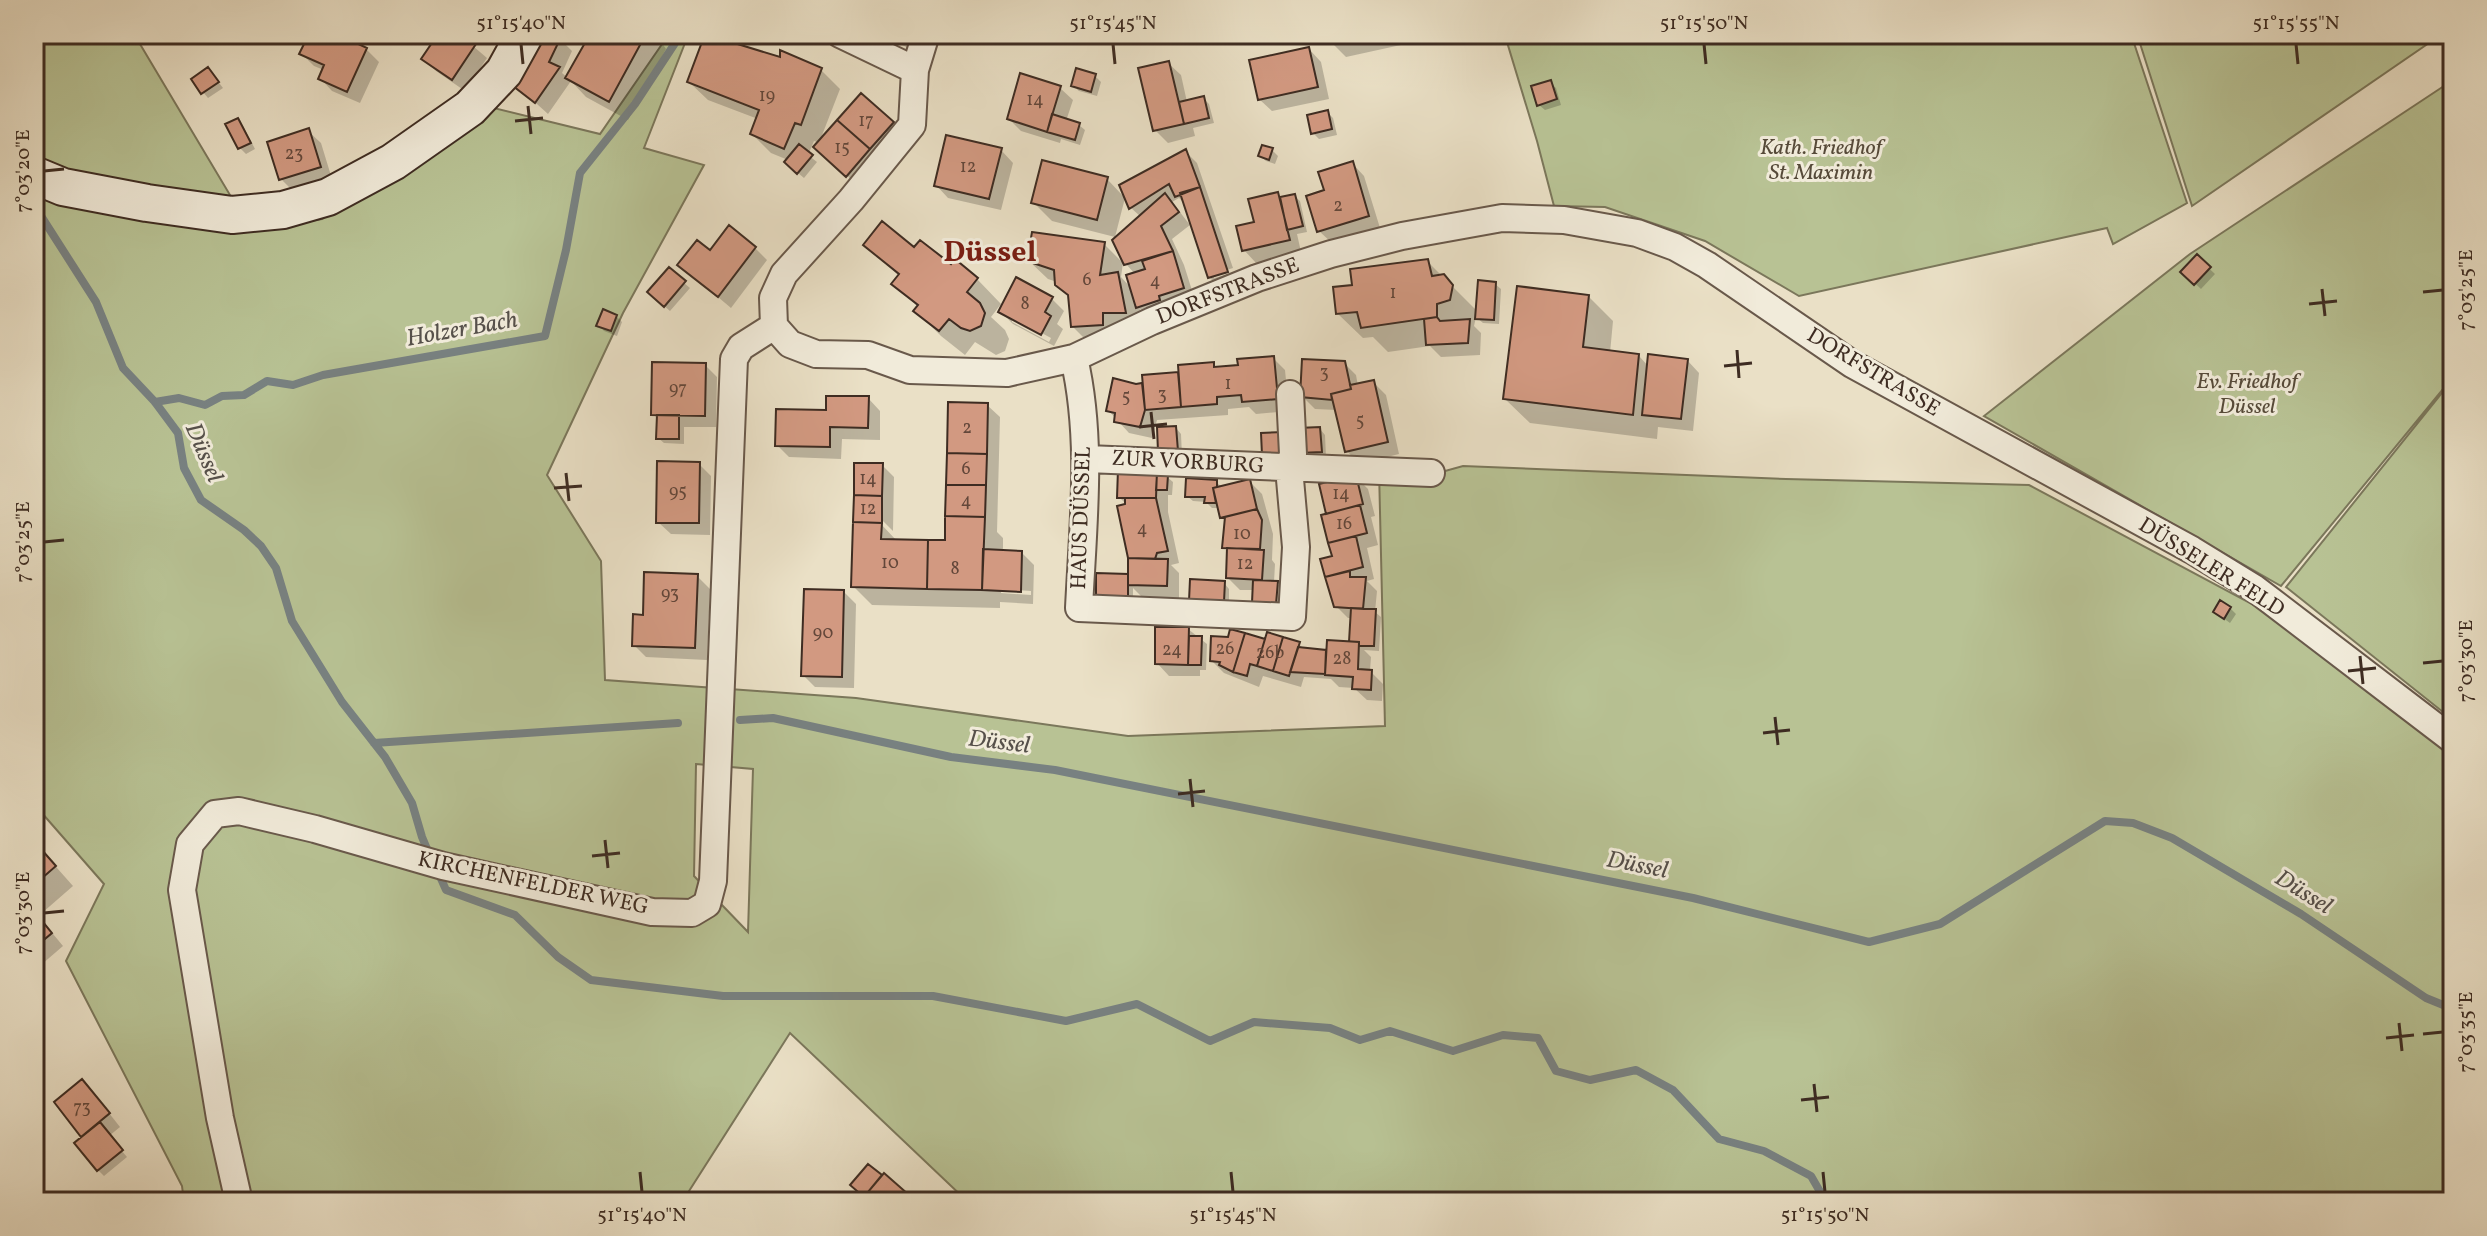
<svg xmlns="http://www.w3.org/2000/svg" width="2487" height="1236" font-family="Vollkorn,serif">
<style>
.green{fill:#b8c294;stroke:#7b775b;stroke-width:2;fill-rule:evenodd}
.shadow{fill:#0003;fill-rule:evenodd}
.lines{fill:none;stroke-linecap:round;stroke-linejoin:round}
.stream{stroke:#788181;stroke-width:8}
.building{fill:#d29981;stroke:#3e2c22;stroke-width:2}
.minor-casing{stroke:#69594b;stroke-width:30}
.secondary-casing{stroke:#3e2c22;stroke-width:40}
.minor{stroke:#f1ebda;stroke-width:26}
.secondary{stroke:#f1ebda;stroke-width:36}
.ticks{fill:none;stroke:#3e2c22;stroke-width:3}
.labels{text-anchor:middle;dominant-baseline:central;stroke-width:6;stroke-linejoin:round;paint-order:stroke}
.number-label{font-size:18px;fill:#63473a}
.park-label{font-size:22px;font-style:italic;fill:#564a39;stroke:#f1ebda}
.street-label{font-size:22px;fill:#3e2c22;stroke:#f1ebda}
.water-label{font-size:24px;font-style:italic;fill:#56504a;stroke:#f1ebda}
.district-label{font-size:30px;font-weight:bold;fill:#7a1f14;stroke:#f1ebda}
.neatline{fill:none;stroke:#3e2c22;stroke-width:3}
.ticks-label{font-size:20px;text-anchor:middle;fill:#3e2c22}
</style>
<rect width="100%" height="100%" fill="#eae0c6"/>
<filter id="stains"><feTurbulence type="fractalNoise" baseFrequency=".0025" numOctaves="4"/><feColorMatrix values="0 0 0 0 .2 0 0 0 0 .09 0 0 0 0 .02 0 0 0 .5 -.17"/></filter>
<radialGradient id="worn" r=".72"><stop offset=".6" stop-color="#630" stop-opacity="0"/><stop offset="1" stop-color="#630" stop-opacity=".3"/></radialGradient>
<path class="green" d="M34 34H134L230 195 234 233 322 219 390 178 494 108 600 134 669 34 685 43 644 148 704 165 623 313 547 475 601 561 605 680 856 698 1128 736 1385 726 1379 469 1438 473 1463 466 1786 479 2029 485 2282 620 2453 752V1202H968L790 1033 682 1202H184L182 1186 66 961 104 884 34 804ZM696 764 753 769 748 932 694 876Z
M1528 34H2131L2187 203 2113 244 2107 228 1799 296 1705 241 1605 207 1554 206 1537 141 1507 42Z
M2137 34H2442L2192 206Z
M2453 80V377L2281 586 1984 416 2190 254Z
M2453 379V720L2286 587Z"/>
<path class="shadow" d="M311 34H332L366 49 379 62 360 103 332 91 320 78 324 70 314 66 302 54Z
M393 34H410L409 40 397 38Z
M441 34H459L487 58 465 91 436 71 424 58Z
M547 34 560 39 572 51 562 73 568 78 592 34H656L666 49 628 120 586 97 571 81 548 114 516 85 536 56Z
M878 34H923L915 51Z
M1327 34H1451L1346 57 1328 39Z
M1309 49 1321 62 1329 99 1272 111 1259 99Z
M1168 63 1181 75 1187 102 1203 98 1209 104 1214 123 1193 128 1195 136 1168 143 1155 130Z
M821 70 840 89 819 143 861 95 905 136 860 187 828 159 820 143 814 141 808 155 817 162 804 178 792 168 788 160 771 153 752 134 758 119 708 100 689 82Z
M213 75 223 88 208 98 203 92Z
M1095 76 1101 82 1097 96 1079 91 1073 86Z
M1550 83 1556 88 1561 105 1545 110 1539 105Z
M1060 88 1073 100 1066 121 1079 125 1085 130 1080 145 1061 139 1060 143 1021 131 1009 119Z
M1327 112 1333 118 1337 135 1319 139 1313 133Z
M238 120 243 126 255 149 246 154 240 148 228 125Z
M308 131 321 143 332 179 293 191 281 179Z
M1001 150 1013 163 1001 210 948 198 936 185Z
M1272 150 1278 156 1275 164 1266 161 1260 156Z
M1185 151 1197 163 1233 268 1214 274V278L1235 272 1239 284 1222 290 1209 277 1186 205 1179 198 1172 202 1190 225 1172 239 1184 265 1195 300 1150 319 1140 309 1144 331 1091 345 1072 326 1070 297 1057 282 1048 279 1029 261 1104 244 1123 263 1121 277 1132 289 1135 274 1126 264 1141 217 1130 207Z
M1352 163 1364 176 1380 228 1332 243 1319 231 1327 191Z
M1107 179 1125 198 1115 237 1052 221 1033 202Z
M1278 194 1282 199 1294 196 1300 201 1307 232 1297 234 1301 252 1256 263 1244 250 1256 223Z
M866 245 914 250 977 279 1001 304 991 317 1005 330 1009 339 1005 351 996 355 975 342 965 355 941 336 916 311 919 308 894 284 900 277Z
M755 248 767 260 731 308 680 265 711 253Z
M2197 257 2215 274 2201 289 2183 272Z
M1427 261 1478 312 1495 284 1501 289 1499 324 1483 323 1476 317 1474 326 1481 333 1480 355 1441 357 1430 346 1388 352 1373 337 1363 338 1338 314 1354 286Z
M684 283 690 288 670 311 655 298Z
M1588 296 1613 321 1610 353 1639 356 1649 367 1687 360 1699 373 1693 431 1658 427 1657 439 1530 423 1505 399Z
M1052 299 1064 311 1057 324 1063 329 1054 346 1013 324 1000 311ZM1012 317 1051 338 1049 342 1012 322Z
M616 316 622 322 617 336 604 331 599 325Z
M1273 358 1285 370 1289 411 1256 414 1249 407 1228 409V415L1157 420 1152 438 1129 433 1108 410 1136 386 1145 384 1144 377 1180 374 1213 364 1218 369 1240 367Z
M1344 363 1356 375 1358 386 1373 382 1386 395 1399 454 1359 464 1347 451 1337 410 1315 409 1302 396Z
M705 365 717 377 716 427H684V444L664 443 658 438 659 420 653 414Z
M868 398 880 411V440L842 439 841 459 789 457 777 445 828 412Z
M987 405 1000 417 997 532 1003 538V552L1022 553 1034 565 1033 604 1000 602V608L872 605 853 586 882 465 894 477 893 531 880 518V523L897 541 947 542ZM1001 589 1031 591V595L1001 593Z
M1176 428 1181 434 1182 456 1159 429Z
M1320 429 1325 435 1326 457 1307 458 1301 452Z
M699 464 711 476 710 535 671 534 658 522Z
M1156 472 1167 477 1173 482 1172 495H1168V512L1179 563 1171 565 1179 573V598L1142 597 1133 588V604L1104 603 1130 576 1128 506 1119 497Z
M1356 477 1368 489 1375 516 1371 517 1378 545 1367 548 1374 579 1367 581 1377 591 1375 612 1381 617 1379 651 1364 650 1371 657 1370 671 1383 684 1382 701 1367 700 1354 688 1339 687 1331 679 1304 677 1301 687 1263 676 1259 687 1224 673 1212 661 1266 642 1299 644 1304 650 1328 652 1351 644 1353 618H1348L1336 606 1323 560 1334 557 1324 516 1329 515Z
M1249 481 1262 494 1273 534 1272 560 1275 564 1274 582 1283 588 1281 609 1254 590H1240L1228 578 1229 551 1224 547 1226 522 1222 517 1219 508H1212L1206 502 1193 501 1187 496 1216 482 1222 487Z
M697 576 710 589 707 660 646 657 634 645 644 617Z
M1192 582 1224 583 1229 589V607Z
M844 592 856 604 854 688 815 687 803 675Z
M2230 608 2236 614 2230 623 2215 612Z
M1188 629 1207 644 1206 670H1200V676H1169L1157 663Z
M34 842 73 886 42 913 37 908 34 911Z
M34 911 63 946 34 971Z
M94 1094 120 1127 109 1136 127 1157 104 1176 98 1170 84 1137 56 1103Z"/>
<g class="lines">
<path class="stream" d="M34 205 96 302 123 368 155 402 178 433 184 468 201 500 244 530 261 546 276 568 292 621 342 702 385 757 412 803 422 837 430 856
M155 402 179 398 205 405 222 396 244 395 267 381 293 385 323 375 545 336 566 250 580 173 635 104 681 34
M740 720 773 718 951 757 1055 770 1693 898 1869 942 1940 924 2105 821 2133 823 2172 838 2301 914 2426 998 2453 1009
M374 743 678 723
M438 872 446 890 515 915 558 957 591 980 723 996H933L1066 1021 1137 1004 1210 1041 1254 1022 1330 1028 1360 1040 1390 1031 1453 1051 1503 1035 1538 1038 1556 1071 1590 1080 1636 1070 1673 1090 1719 1139 1764 1151 1811 1176 1826 1202"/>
</g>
<path class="building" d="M309 34H337L367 48 347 92 318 79 324 65 299 54Z
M438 34H462L476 44 452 80 421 59Z
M545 34 561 37 549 62 560 67 535 103 513 86 534 55Z
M590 34H646L609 102 565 78Z
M705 34 780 57V50L822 68 801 125 795 123 784 149 750 134 759 110 687 82Z
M1309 47 1318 87 1258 100 1249 60Z
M1169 61 1184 124 1153 131 1138 68Z
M208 67 219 82 201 94 191 79Z
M1076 68 1096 74 1091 92 1071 86Z
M1020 73 1061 86 1047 132 1007 119Z
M1551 80 1557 99 1537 106 1531 86Z
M861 93 894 122 870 149 837 120Z
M1204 96 1209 118 1184 124 1179 102Z
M1328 110 1332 129 1311 134 1307 115Z
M1052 114 1080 123 1075 140 1047 132Z
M238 118 251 143 238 149 225 124Z
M837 120 870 149 846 177 813 147Z
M309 128 321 167 279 180 267 142Z
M946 135 1002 148 989 199 934 186Z
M799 144 813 155 797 174 784 162Z
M1262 145 1273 148 1269 160 1258 156Z
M1186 149 1200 187 1175 197 1169 184 1129 209 1119 185Z
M1042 160 1108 177 1097 220 1031 203Z
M1353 161 1369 216 1317 232 1306 196 1324 190 1318 172Z
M1200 187 1228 272 1208 278 1180 193Z
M1278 192 1290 240 1242 251 1236 226 1254 222 1248 199Z
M1165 193 1179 212 1161 226 1173 251 1124 265 1112 240Z
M1295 194 1303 226 1287 230 1280 197Z
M882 221 914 247 920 240 951 264 955 259 978 278 967 292 980 303 985 313 981 326 970 331 961 328 949 319 939 331 913 311 918 305 891 284 899 274 863 245Z
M729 225 756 247 718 297 677 265 697 240 710 250Z
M1032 232 1105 242 1100 275 1118 272 1126 313H1103V325L1071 327 1068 295 1055 285 1054 270 1027 261Z
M1173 251 1184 288 1159 296 1160 300 1136 308 1126 275 1145 269 1142 261Z
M2197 254 2211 267 2194 285 2180 272Z
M1428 259 1432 276 1444 274 1453 285 1450 300 1437 304V317L1361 328 1357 312 1336 314 1333 287 1352 285 1350 269Z
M669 267 686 281 664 307 647 292Z
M1016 277 1053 297 1045 312 1051 316 1041 335 998 312Z
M1478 280 1496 282 1494 320 1475 319Z
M1517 286 1589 295 1583 347 1639 354 1633 415 1503 399Z
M603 309 617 315 611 331 596 326Z
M1437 317 1440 321 1470 319 1468 343 1426 345 1424 319Z
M1648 354 1688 359 1681 419 1642 415Z
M1274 356 1278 399 1242 402 1241 395 1217 397V404L1181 407 1178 365 1214 362V367L1238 365 1237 359Z
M1302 359 1345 361 1351 389 1331 394 1332 400 1300 397Z
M652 362 706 363 705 416 651 415Z
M1178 372 1181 407 1145 410 1142 375Z
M1113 378 1136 384 1142 383 1145 410 1140 427 1114 422 1115 413 1106 411Z
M1374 380 1388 442 1345 452 1331 394 1351 389 1350 385Z
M826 396H869L868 428 830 427V447L775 446 776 409 826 410Z
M948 402 988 403 987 454 947 453Z
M657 415H679V439H656Z
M1176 426 1178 451 1158 452 1157 427Z
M1320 427 1322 452 1299 453 1298 428Z
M1284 432 1285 453 1262 455 1261 433Z
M947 453 987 454 986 485H946Z
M657 461 700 462 699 523H656Z
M854 463H883L882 496 854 495Z
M1118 469 1157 470 1156 498H1117Z
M1157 474 1168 475 1167 490H1156Z
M1356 475 1363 504 1326 514 1319 484Z
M1186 478 1217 480V487L1213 488 1216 503H1204L1205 497H1185Z
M1250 479 1257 509 1220 518 1213 488Z
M946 485H986L985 517 945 516Z
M854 495 882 496V523L853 522Z
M1125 498H1156L1168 551 1157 553 1155 559 1128 558 1117 506 1125 504Z
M1360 505 1367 533 1328 543 1321 515Z
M1257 509 1262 520 1260 549 1222 548 1225 517Z
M945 516 985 517 982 590 927 589 928 540H945Z
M853 522 882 523 881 539 928 540 927 589 851 587Z
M1356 536 1363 567 1325 577 1320 559 1332 556 1328 543Z
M1227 548 1264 550 1262 580 1226 578Z
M983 549 1022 551 1021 592 982 590Z
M1128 558 1168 559 1167 586 1128 585Z
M1350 571V577H1366L1363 609 1334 607 1325 577Z
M644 572 698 574 695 648 632 646 633 614 643 615Z
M1096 573 1128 574V599L1096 598Z
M1190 579 1225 581 1224 602 1189 601Z
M1253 580 1278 581 1276 604 1252 603Z
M804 589 844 590 842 677 801 676Z
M2220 600 2231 607 2224 619 2213 612Z
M1351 608 1376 609 1374 646H1359V642H1349Z
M1155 627H1189L1188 665 1155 664Z
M1230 629 1245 633 1233 672 1219 665 1220 662 1210 661 1211 636 1228 637Z
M1267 632 1283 637 1273 671 1257 666Z
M1245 633 1265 639 1257 666 1250 664 1247 676 1233 672Z
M1189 636H1202L1201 665H1188Z
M1283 637 1300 642 1289 676 1273 671Z
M1327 640 1359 642 1358 669 1372 670 1371 690 1352 689 1353 677 1325 675Z
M1298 647 1326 650 1325 674 1290 672Z
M34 841 56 866 34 885Z
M34 911 52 933 34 948Z
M82 1079 110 1113 81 1137 54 1102Z
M100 1122 123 1150 97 1171 74 1143Z
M868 1164 882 1175 864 1197 850 1185Z
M884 1173 917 1202H866L862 1199Z"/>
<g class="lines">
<g class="minor-casing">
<path id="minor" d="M840 34 915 70
M926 34 915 70 912 125 851 200 784 274 773 298 774 326 790 344 816 354 868 355 910 370 1007 373 1074 358 1152 321 1257 278 1331 254 1402 236 1502 218 1564 220 1637 233 1675 247 1707 265 1852 364 2192 550 2254 588 2453 740
M1074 358C1093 440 1083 525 1079 608L1292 617 1296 547 1289 468 1293 454 1290 394
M1087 459 1431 473
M239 1202 220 1118 182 890 190 844 215 814 239 811 315 829 443 866 652 912 692 913 707 904 713 881 734 359 741 347 774 326"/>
</g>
<g class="secondary-casing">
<path id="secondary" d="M34 175 63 187 147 203 232 215 283 210 328 197 393 162 470 108 504 72 525 34"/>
</g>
<use href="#minor" class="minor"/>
<use href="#secondary" class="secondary"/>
</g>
<path class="ticks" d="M521 44 523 64M1113 44 1115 64M1704 44 1706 64M2296 44 2298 64M528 106 531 134M515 121 543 118M44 171 64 169M2322 289 2325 316M2423 292 2443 290M2309 304 2337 301M1737 350 1739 378M1724 366 1752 363M1151 412 1154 439M1139 427 1167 424M566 473 569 501M554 488 582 486M44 542 64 540M2360 656 2363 684M2423 663 2443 661M2348 671 2376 668M1775 717 1778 745M1763 733 1790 730M1190 779 1193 807M1178 794 1205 791M605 840 608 868M592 856 620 853M44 913 64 911M2399 1023 2402 1051M2423 1034 2443 1032M2386 1038 2414 1035M1814 1084 1817 1112M1801 1100 1829 1097M640 1172 642 1192M1231 1172 1233 1192M1823 1172 1825 1192"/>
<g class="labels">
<g class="number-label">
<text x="767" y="96">19</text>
<text x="1035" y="100">14</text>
<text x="866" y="121">17</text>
<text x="842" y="148">15</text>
<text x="294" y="154">23</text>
<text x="968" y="167">12</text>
<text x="1338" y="206">2</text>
<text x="1087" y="280">6</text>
<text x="1155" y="281">4</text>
<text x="1393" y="293">1</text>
<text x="1025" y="304">8</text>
<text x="1324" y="373">3</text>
<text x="1228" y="384">1</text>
<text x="678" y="389">97</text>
<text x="1162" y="395">3</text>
<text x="1126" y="397">5</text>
<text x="1360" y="421">5</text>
<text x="967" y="428">2</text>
<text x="966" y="469">6</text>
<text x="868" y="479">14</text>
<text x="678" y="492">95</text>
<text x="1341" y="494">14</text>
<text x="966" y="501">4</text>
<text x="868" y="509">12</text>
<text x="1344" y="524">16</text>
<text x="1142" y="529">4</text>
<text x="1242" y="534">10</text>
<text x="890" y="563">10</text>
<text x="1245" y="564">12</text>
<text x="955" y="569">8</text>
<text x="670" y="594">93</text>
<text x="823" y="633">90</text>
<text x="1225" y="649">26</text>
<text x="1172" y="650">24</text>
<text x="1270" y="653">26b</text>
<text x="1342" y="659">28</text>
<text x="82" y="1108">73</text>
</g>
<g class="park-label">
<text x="1821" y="148">Kath. Friedhof<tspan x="1821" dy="25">St. Maximin</tspan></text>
<text x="2247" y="382">Ev. Friedhof<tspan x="2247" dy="25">Düssel</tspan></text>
</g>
<g class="street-label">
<text transform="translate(1228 292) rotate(-21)">DORFSTRASSE</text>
<text transform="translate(1873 373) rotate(31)">DORFSTRASSE</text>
<text transform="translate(1188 463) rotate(3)">ZUR VORBURG</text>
<text transform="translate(1082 518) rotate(-88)">HAUS DÜSSEL</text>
<text transform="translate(2211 568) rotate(32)">DÜSSELER FELD</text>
<text transform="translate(533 884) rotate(12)">KIRCHENFELDER WEG</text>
</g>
<g class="water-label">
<text transform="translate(462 330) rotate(-10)">Holzer Bach</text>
<text transform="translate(203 453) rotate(67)">Düssel</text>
<text transform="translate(999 743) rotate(7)">Düssel</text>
<text transform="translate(1637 866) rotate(11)">Düssel</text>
<text transform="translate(2303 893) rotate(32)">Düssel</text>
</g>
<g class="district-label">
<text x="990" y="253">Düssel</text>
</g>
</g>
<rect width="2487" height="1236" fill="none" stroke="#eae0c6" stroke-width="88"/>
<rect x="44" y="44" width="2399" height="1148" class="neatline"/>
<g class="ticks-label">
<text x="521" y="29">51°15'40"N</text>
<text x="1113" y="29">51°15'45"N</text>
<text x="1704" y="29">51°15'50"N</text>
<text x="2296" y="29">51°15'55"N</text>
<text transform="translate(22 171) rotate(-90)" y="7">7°03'20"E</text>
<text transform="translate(2465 290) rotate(-90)" y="7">7°03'25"E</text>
<text transform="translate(22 542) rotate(-90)" y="7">7°03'25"E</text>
<text transform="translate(2465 661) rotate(-90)" y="7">7°03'30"E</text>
<text transform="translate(22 913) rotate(-90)" y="7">7°03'30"E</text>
<text transform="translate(2465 1032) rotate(-90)" y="7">7°03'35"E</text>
<text x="642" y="1221">51°15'40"N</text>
<text x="1233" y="1221">51°15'45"N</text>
<text x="1825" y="1221">51°15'50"N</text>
</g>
<rect width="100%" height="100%" filter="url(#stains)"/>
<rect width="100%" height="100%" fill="url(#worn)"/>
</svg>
